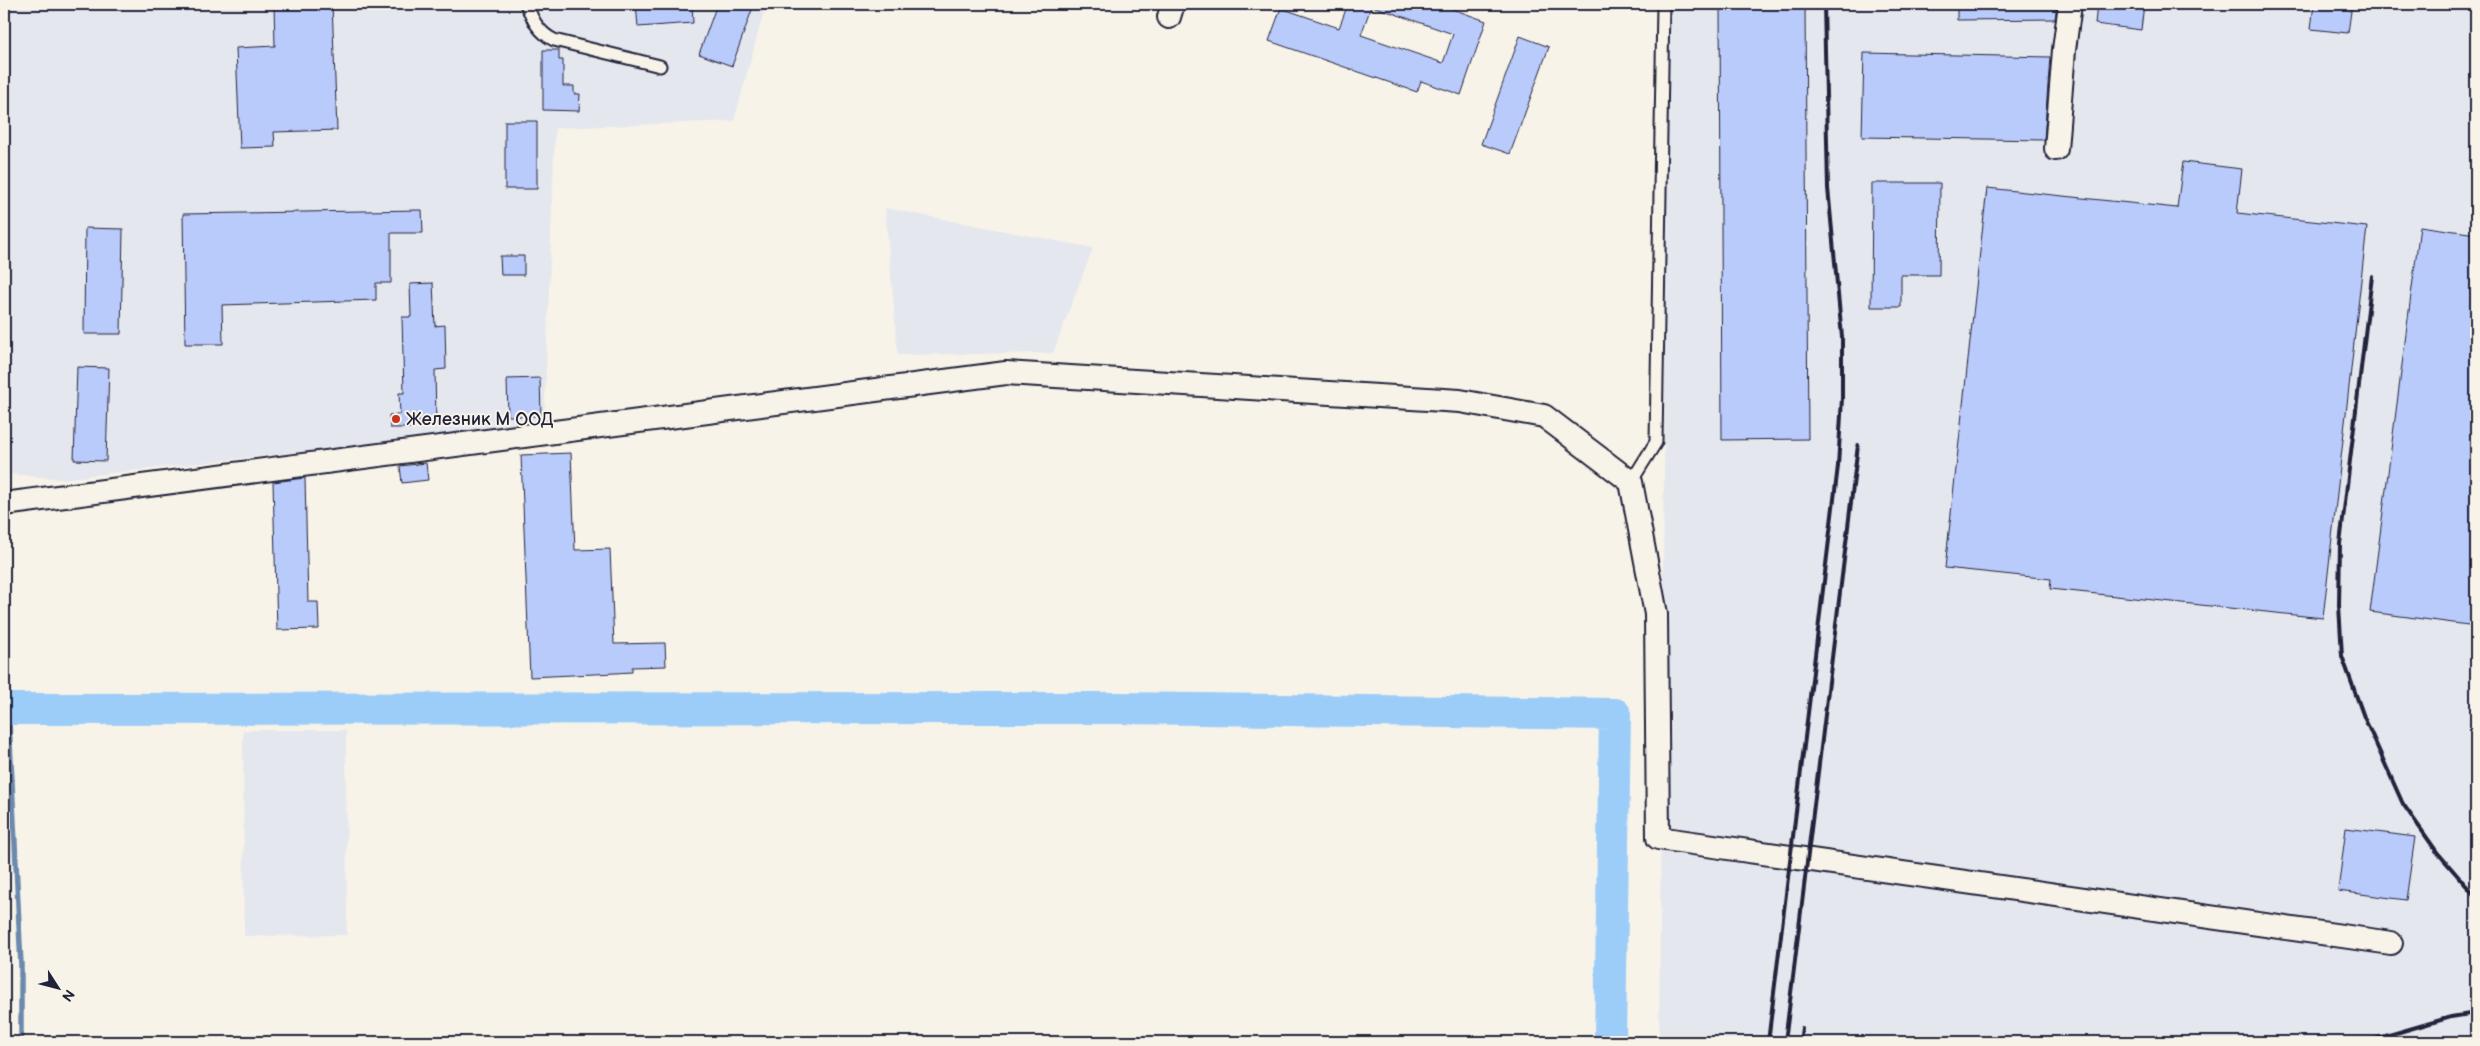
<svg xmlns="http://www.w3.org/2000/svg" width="2480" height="1046" font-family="'Balsamiq Sans',sans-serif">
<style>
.built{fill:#e4e7ee}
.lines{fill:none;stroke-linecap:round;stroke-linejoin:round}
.stream{stroke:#6b89ad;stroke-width:5.5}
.river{stroke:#9ccdf9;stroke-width:32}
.building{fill:#b9cbfb;stroke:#22223b}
.lane-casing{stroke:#22223b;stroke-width:15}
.street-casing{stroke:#22223b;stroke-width:26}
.lane{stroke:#f7f3e8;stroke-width:11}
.street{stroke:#f7f3e8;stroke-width:22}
.rail{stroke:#22223b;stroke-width:4}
.poi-dot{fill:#c8321e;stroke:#f7f3e8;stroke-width:2}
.labels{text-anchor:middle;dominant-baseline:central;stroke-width:4;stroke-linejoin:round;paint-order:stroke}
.poi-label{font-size:18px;fill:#22223b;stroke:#f7f3e8;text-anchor:start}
</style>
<rect width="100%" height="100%" fill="#f7f3e8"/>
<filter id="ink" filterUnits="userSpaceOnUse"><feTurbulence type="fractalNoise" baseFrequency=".02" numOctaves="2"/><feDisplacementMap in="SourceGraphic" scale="10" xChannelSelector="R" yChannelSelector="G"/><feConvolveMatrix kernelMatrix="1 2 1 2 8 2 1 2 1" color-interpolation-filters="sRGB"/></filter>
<g filter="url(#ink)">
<path class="built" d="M4 4H766L734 121 555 128 544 424 61 479 10 474 4 468Z
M1668 4H2476V1042H1659Z
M885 208 1093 248 1053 353 898 355Z
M243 730H346L347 935 244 936Z"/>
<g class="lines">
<path class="stream" d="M4 620 21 965V1042"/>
<path class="river" d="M8 709 1119 708 1615 714 1610 1042"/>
</g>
<path class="building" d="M274 4H332L337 130 274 132 275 147 240 148 236 48 275 46Z
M636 4H692L693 23 638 27Z
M717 4H754L732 66 699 54Z
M1348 4H1372L1361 35 1443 63 1453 34 1372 6 1373 4H1448L1447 7 1486 21 1461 95 1421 81 1417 92 1269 41 1281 8 1339 28Z
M1720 4H1805L1808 439 1722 440Z
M1957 4H2057L2055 19 1957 20Z
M2097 4H2144L2141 30 2095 24Z
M2314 4H2352L2348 33 2311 29Z
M1520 36 1549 47 1510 154 1481 144Z
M543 50H559V60H563V86H574V94H580L579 111 543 110Z
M1864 53 2050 57 2044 140 1862 137Z
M505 121H537V189H505Z
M2183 162 2242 169 2237 213 2367 227 2323 618 2050 589 2051 579 1945 568 1987 188 2177 208Z
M1872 183H1940L1939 275H1901V307H1871Z
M422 210 423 233H391V283H376V300L222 305 223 344H185L183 214Z
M2420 226 2476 234V626L2370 612Z
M85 228 123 229 121 334H84Z
M500 256H524V275H501Z
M433 283 435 326 445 325 446 369 435 370 436 421 411 422V428H390L389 415 400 414 399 393H404L402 317H411L410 284Z
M77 367 109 368 106 461 74 460Z
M540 378 541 416H508L507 379Z
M571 453 575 550 610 549 614 644 665 643 666 666 632 667V672L615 673 530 677 521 455Z
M426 463 428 480 402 483 400 466Z
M305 478 308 602H318L319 629 277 630 273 482Z
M2346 828 2415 837 2406 900 2338 891Z"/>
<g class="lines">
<g class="lane-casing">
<path id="lane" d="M526 4C533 20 538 32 554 40L660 66
M1631 482 1656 442 1663 4"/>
</g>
<g class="street-casing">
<path id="street" d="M1169 17 1173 4
M2056 149 2064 50 2070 4
M4 504 1006 373 1460 401 1544 416 1631 482 1656 614 1658 838 2391 943"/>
</g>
<use href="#lane" class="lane"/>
<use href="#street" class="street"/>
<path class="rail" d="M2372 276 2340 544 2339 605 2342 656 2364 717 2403 804 2437 852 2476 897
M1768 1042 1838 466 1842 398V337L1828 188 1824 4
M1785 1042 1858 445
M1800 1042 1802 1028
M2365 1042 2451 1017 2476 1013"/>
</g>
</g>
<circle class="poi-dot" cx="396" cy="419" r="5"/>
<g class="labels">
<g class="poi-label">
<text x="406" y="419">Железник М ООД</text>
</g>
</g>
<rect width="2480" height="1046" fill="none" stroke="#f7f3e8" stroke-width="20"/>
<rect x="10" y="10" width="2460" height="1026" fill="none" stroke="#22223b" stroke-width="2" filter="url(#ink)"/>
<g transform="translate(58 988) rotate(126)" stroke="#f7f3e8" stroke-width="4" paint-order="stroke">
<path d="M0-4L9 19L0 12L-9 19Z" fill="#22223b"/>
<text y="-8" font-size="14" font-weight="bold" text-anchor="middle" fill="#22223b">N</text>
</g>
</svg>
